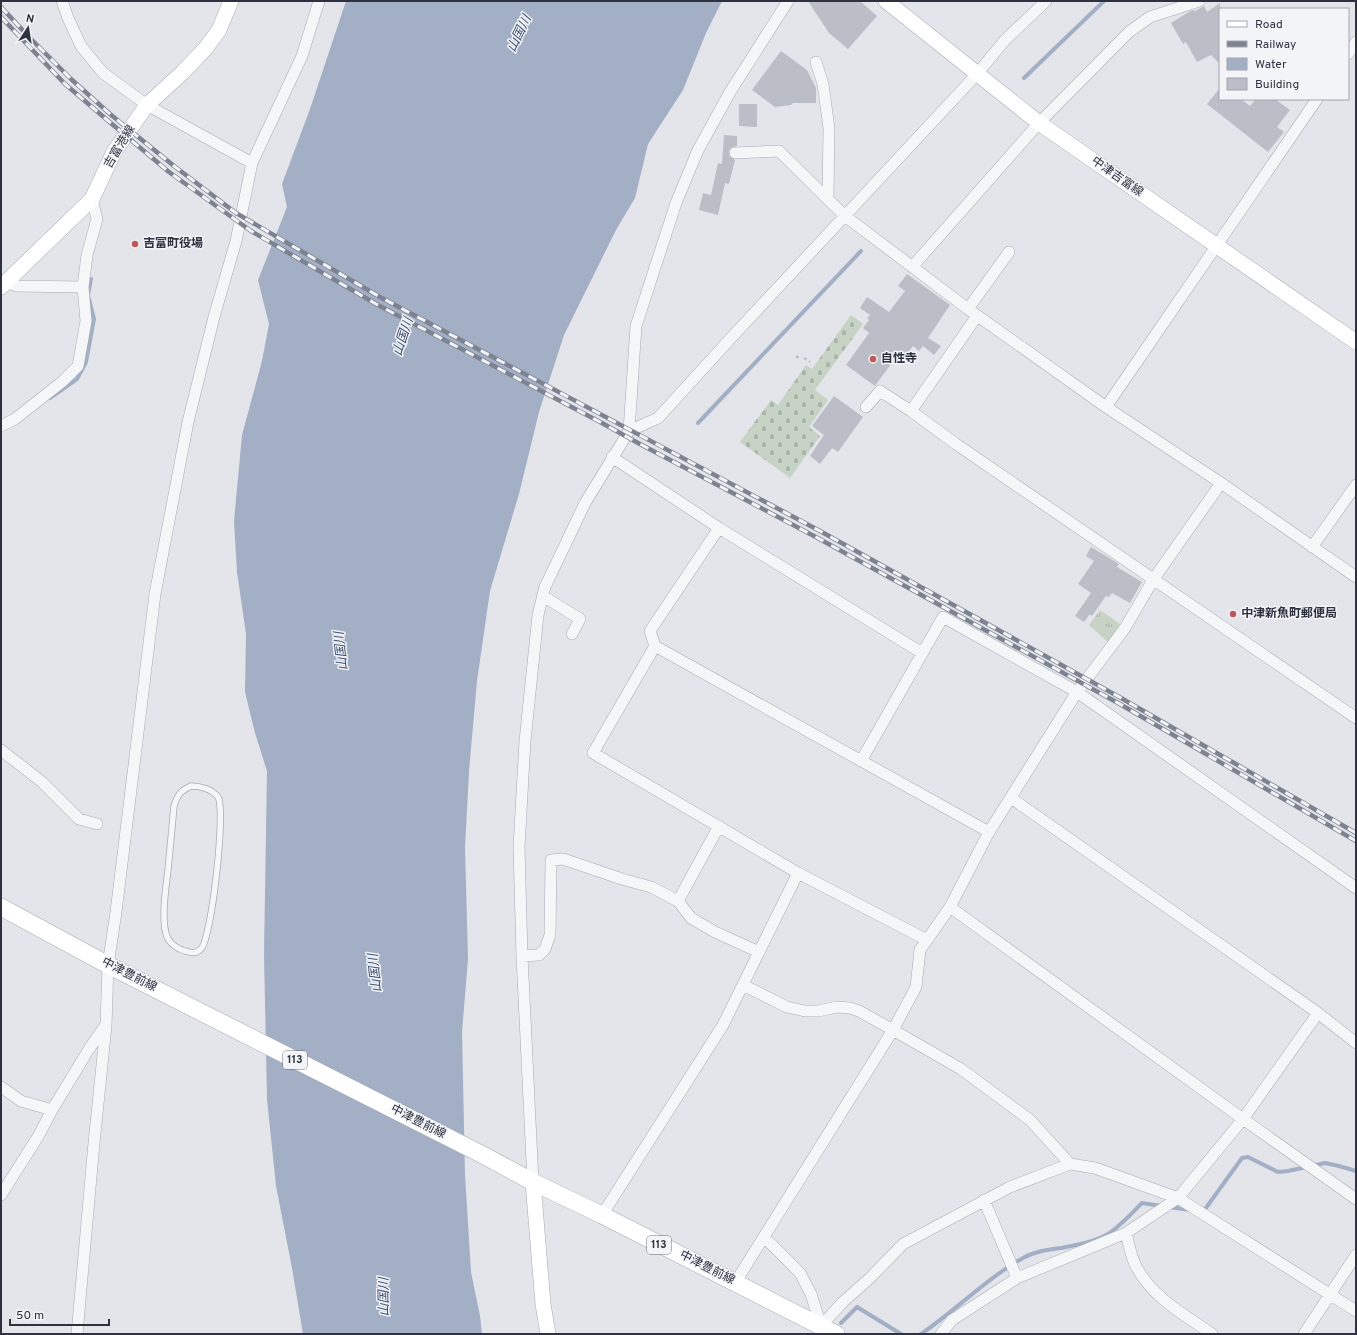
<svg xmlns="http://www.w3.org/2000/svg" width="1357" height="1335" font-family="Overpass,'Noto Sans JP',sans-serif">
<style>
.cemetery{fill:url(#cemetery-stones)}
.park{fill:url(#park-tufts)}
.water{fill:#a2afc5}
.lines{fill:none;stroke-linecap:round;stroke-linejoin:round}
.stream{stroke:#a2afc5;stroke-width:4}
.building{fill:#bbbec6}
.lane-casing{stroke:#a9abb4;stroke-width:7}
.street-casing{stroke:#a9abb4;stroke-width:12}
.secondary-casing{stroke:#a9abb4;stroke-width:16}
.primary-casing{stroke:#a4a8b4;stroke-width:18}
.path{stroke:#bdbfc4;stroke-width:2.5;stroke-dasharray:3 3;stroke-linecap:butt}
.lane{stroke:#f5f6f8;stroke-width:5.5}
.street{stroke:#f5f6f8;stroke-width:11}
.secondary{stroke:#fff;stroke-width:15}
.primary{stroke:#fff;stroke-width:17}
.rail-casing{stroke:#7e8391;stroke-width:4.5}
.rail{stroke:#f2f4f7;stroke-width:3;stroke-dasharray:9;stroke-linecap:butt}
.poi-dot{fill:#c0565a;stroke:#f2f4f7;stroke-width:1.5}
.labels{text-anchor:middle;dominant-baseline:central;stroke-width:3;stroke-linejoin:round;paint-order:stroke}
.shield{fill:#f2f4f7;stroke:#686c77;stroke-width:1}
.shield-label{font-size:11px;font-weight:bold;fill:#2d3140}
.street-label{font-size:12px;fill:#2d3140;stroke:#f2f4f7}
.poi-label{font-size:12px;font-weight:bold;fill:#2d3140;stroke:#f2f4f7;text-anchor:start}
.water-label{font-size:13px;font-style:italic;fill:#3b4c70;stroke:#f2f4f7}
</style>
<defs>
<pattern id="cemetery-stones" width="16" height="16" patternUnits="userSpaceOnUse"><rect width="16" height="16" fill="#c7d3c5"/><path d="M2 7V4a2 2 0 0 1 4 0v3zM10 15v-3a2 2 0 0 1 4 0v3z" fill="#abb6aa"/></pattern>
<pattern id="park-tufts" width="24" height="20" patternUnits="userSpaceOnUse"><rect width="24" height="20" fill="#c7d3c5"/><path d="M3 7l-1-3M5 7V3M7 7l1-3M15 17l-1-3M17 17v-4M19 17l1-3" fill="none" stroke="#abb6aa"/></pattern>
</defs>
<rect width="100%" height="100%" fill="#e3e5ea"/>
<path class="cemetery" d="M851 315 863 324 815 390 828 400 809 427 820 436 790 478 740 442 771 400 778 405 806 365 812 369Z"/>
<path class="park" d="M1100 610 1120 624 1108 642 1089 625Z"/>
<path class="water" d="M346 1H722L706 33 683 90 648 144 635 198 616 230 564 335 539 412 519 494 490 591 477 681 469 771 465 848 468 959 462 1032 465 1175 471 1272 480 1316 482 1334H303L292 1268 276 1186 267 1099 264 954 267 771 255 733 245 692 246 634 237 572 234 521 242 435 262 361 269 324 258 280 287 207 282 184 310 109Z"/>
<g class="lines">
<path class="stream" d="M1024 78 1104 1
M50 398 77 379 86 362 94 319 88 295 91 279
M698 423 861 251
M1168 1207 1191 1210
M1202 1212H1203L1242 1158 1248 1157 1278 1172 1288 1171 1325 1163 1339 1166 1356 1171
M841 1323 857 1307 901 1334
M921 1334C956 1310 986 1279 1023 1258 1035 1251 1048 1250 1061 1248 1077 1245 1094 1242 1108 1234 1120 1226 1131 1214 1142 1203L1161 1206"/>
</g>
<path class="building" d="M808 1H860L877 16 848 49 829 33Z
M1220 3V64L1211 55 1197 62 1186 42 1183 44 1171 23 1192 10 1195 11 1204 6 1207 12Z
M781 51 807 70 816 88V103H793L791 105 775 107 752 90Z
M1220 88V99H1241L1250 106 1256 99H1275L1290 110 1277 127 1284 132 1268 152 1207 104Z
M739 104H757V127L739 126Z
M724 135 737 136V146L732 147 729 150V156L735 160 729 184 725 183 718 215 699 210 703 193 711 195 718 163 722 164Z
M907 274 950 305 928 338 941 346 934 355 923 346 919 351 913 346 902 361 896 357 875 386 846 365 869 333 863 328 869 320 867 318 870 315 860 308 867 297 889 312 905 291 898 286Z
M834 396 863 417 838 452 832 448 820 464 810 456 824 435 812 426Z
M1091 547 1119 564 1117 567 1142 582 1130 603 1112 593 1109 597 1106 596 1092 616 1090 614 1084 622 1075 616 1091 593 1078 584 1094 561 1086 556Z"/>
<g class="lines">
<g class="lane-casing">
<path id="lane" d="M191 786C200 786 212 789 218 797 226 809 212 937 201 949 196 954 191 953 185 951 178 949 172 945 168 939 160 923 166 887 168 870 170 848 172 827 174 806 177 796 180 791 191 786Z"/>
</g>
<g class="street-casing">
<path id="street" d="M62 1 68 18 81 46 103 73 147 105 252 163
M1348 54 1356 42
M816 62 823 84 829 128 828 198
M735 153 779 151 845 216 968 309 1106 407 1221 483 1356 577
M912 267 1039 123 1129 32 1150 17 1199 1
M6 282 16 286 83 287
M968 309 1009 252
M977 316 911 411 956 444 1356 718
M866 407 880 391 911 411
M1106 407 1317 99
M1 426 15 419 63 381 78 366 86 321 83 287 87 255 97 219 92 199
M629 431 658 418 731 338 977 74 1005 40 1046 1
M612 457 719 528 922 653
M719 528 650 631 655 646 989 832
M1312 547 1356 485
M543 596 580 619 572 634
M655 646 593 753 798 873 927 940
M1 750 42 782 79 819 97 824
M861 761 943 617 1077 692 1356 888
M1011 798 1318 1013 1356 1043
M678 901 719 826
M950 907 1243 1119 1356 1199
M522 956 539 955 545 949 550 935 551 860 563 859 622 879 651 887 678 901 691 918 715 932 759 952
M743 985 787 1007 805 1011H818L837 1007 850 1008 859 1011 893 1030 961 1069 1030 1120 1070 1164
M1 1087 21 1101 52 1110
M533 1182 522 956 519 847 525 741 538 615 545 587 585 503 629 431 636 326 676 203 698 150 730 92 788 1
M1 1195 39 1135 52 1110 89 1049 105 1026
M984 1200 1017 1278
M602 1215 723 1025 798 873
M1126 1233C1129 1244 1131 1258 1137 1268 1153 1298 1185 1315 1212 1334
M764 1237 800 1273 811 1294 821 1326 843 1302 870 1278 903 1244 1010 1187 1070 1164 1095 1168 1178 1198 1356 1311
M735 1283 893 1030 916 987 920 950 950 907 989 832 1077 692 1125 628 1153 580 1221 483
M77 1334 94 1143 106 1026 108 965 116 912 155 594 188 422 214 317 236 241 252 163 302 56 319 1
M941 1334 952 1320 1017 1278 1126 1233 1178 1198 1243 1119 1318 1013
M1304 1334 1356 1255"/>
</g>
<g class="secondary-casing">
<path id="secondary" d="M886 1 1039 123 1356 342
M1 287 92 199 114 152 147 105 182 73 205 49 219 30 231 1
M533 1182 543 1304 548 1334"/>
</g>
<g class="primary-casing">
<path id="primary" d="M1 907 108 965 483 1155 533 1182 602 1215 836 1334"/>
</g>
<path class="path" d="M796 356 799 358
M804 358 810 362"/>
<use href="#lane" class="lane"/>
<use href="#street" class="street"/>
<use href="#secondary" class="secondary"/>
<use href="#primary" class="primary"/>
<g class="rail-casing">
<path id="rail" d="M1 7 29 37 71 79 110 114 174 166 236 213 380 297 820 531 1121 698 1356 833
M1 17 65 84 106 119 169 172 251 231 376 304 602 423 638 443 814 536 1118 703 1356 841"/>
</g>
<use href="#rail" class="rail"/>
</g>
<g class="poi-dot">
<circle cx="135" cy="244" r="4"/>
<circle cx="873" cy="359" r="4"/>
<circle cx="1233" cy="614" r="4"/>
</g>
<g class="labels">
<g class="shield">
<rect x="283" y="1051" width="24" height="18" rx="3"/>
<rect x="647" y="1236" width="24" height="18" rx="3"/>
</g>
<g class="shield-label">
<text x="295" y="1060">113</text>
<text x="659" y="1245">113</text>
</g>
<g class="street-label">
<text transform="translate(120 147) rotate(-59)">吉富港線</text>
<text transform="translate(1117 177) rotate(35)">中津吉富線</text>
<text transform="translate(129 975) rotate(27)">中津豊前線</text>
<text transform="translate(418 1122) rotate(27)">中津豊前線</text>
<text transform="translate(707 1268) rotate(27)">中津豊前線</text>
</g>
<g class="poi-label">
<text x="143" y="244">吉富町役場</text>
<text x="881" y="359">自性寺</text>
<text x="1241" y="614">中津新魚町郵便局</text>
</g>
<g class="water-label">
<text transform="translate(520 34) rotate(-64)">山国川</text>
<text transform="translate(404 337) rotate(-72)">山国川</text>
<text transform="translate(342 651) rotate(-96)">山国川</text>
<text transform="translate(376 973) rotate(-96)">山国川</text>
<text transform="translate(385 1297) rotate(-91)">山国川</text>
</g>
</g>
<rect width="1357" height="1335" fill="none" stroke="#2d3140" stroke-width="4"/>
<rect x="1219" y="8" width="130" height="92" fill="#f2f4f7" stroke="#a3a6ae"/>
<rect x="1227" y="21" width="20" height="6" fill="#ffffff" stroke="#a3a6ae"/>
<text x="1255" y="28" font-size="12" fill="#2d3140">Road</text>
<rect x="1227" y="41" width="20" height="6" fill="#7e8391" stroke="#a3a6ae"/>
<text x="1255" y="48" font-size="12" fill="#2d3140">Railway</text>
<rect x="1227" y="58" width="20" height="12" fill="#a2afc5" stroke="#a3a6ae"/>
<text x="1255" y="68" font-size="12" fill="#2d3140">Water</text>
<rect x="1227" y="78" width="20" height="12" fill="#bbbec6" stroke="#a3a6ae"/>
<text x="1255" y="88" font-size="12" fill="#2d3140">Building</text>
<g transform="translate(28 28) rotate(12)" stroke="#f2f4f7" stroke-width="3" paint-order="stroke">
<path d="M0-3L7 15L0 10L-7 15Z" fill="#2d3140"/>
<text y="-6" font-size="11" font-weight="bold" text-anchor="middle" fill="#2d3140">N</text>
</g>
<path d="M10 1319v6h99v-6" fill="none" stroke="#2d3140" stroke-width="2"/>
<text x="16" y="1319" font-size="12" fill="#2d3140" stroke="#f2f4f7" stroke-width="3" paint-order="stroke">50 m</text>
</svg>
